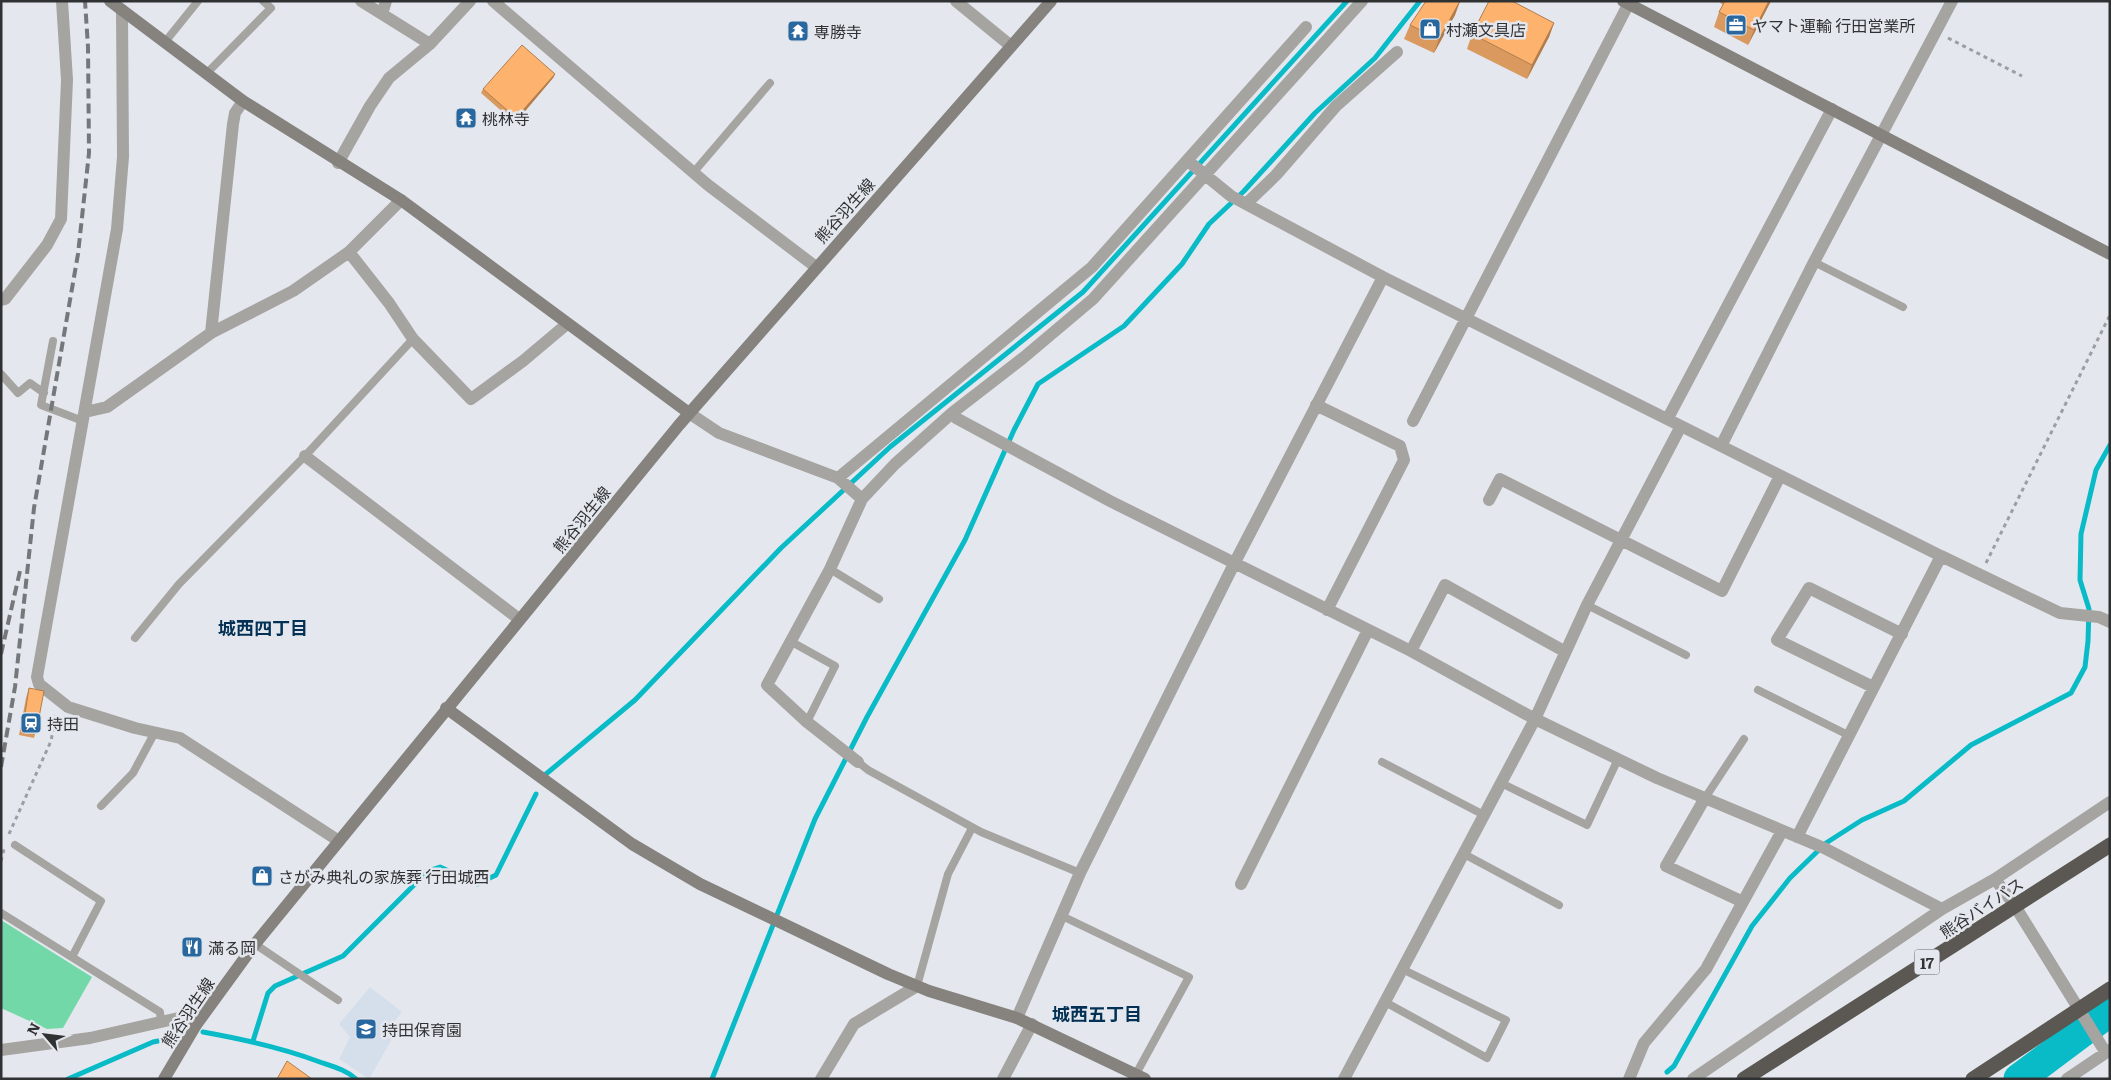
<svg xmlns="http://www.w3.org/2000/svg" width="2111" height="1080" font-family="Literata,'Noto Sans JP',serif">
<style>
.built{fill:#d5dfeb}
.green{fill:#72d8a7}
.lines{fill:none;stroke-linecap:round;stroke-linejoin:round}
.stream{stroke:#09bbc7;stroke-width:5}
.river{stroke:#09bbc7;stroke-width:31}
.path{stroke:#9b9ea3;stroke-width:3;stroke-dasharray:4 4;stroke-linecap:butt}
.lane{stroke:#a6a4a1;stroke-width:8}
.street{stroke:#a6a4a1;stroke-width:12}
.secondary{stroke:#86837f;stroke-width:12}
.highway{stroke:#5b5853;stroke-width:15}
.rail{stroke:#75787b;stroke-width:4;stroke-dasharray:10 5;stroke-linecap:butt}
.wall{fill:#da995f}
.shaded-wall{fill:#b17d4d}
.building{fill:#fdb26e;stroke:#b17d4d}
.labels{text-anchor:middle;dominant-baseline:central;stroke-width:5;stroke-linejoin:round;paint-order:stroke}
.shield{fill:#e4e8ee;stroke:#65686b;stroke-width:1}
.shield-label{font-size:15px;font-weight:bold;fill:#2f3133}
.poi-label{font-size:16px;fill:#2f3133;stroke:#e4e8ee;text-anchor:start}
.street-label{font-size:16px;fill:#2f3133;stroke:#e4e8ee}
.neighbourhood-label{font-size:18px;font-weight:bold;fill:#023155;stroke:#e4e8ee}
</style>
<rect width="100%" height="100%" fill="#e4e8ee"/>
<path class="built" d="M370 987 402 1012 384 1034 392 1039 369 1079 339 1059 350 1037 339 1024Z"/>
<path class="green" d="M1 920 92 977 63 1028 47 1029 1 1008Z"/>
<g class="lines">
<path class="stream" d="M546 774 635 700 781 548 890 447 1083 292 1347 1
M203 1032C242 1039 280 1047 317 1061 331 1066 345 1069 356 1079
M253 1041 268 993 275 986 343 956 428 871 440 867 477 884 496 875 536 794
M1667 1072 1674 1066 1752 926 1790 878 1826 843 1862 820 1904 801 1971 745 2071 693 2085 667 2088 641 2089 609 2080 580 2081 534 2096 470 2110 445
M68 1079 153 1042 168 1039
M712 1079 815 819 867 717 965 540 1014 430 1038 384 1124 326 1182 264 1209 224 1244 191 1315 113 1375 58 1420 1"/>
<path class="river" d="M2019 1079 2110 1011"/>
<path class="path" d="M1948 38 2022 76
M1986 563 2110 315
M9 834 51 741 56 715
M1 861 4 849"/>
<path class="lane" d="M165 42 198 1
M206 74 271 8 263 1
M693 173 770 83
M1814 262 1903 307
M53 341 41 405 83 421
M1 374 18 393 30 383 44 393
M830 569 879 599
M1587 605 1686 655
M135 638 179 584 305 456 413 339
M790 641 835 666 807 722
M1758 690 1848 735
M858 762 868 770 981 832 1080 873
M1382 762 1484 815
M1501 783 1587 825 1618 759
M1705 798 1744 739
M101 806 133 773 155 732
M15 845 101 901 72 957
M1464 854 1559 905
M1 913 160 1012 161 1021
M1062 916 1189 977 1136 1074
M255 944 338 1000
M917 986 948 874 972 828
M1385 1002 1487 1058 1506 1020 1402 969"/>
<path class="street" d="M361 1 430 44
M493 1 708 185 816 267
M956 1 1011 46
M122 10 123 157 117 229 37 677 39 684 68 707 135 728 180 738 339 841
M382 14 386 1
M1188 161 1231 196 1383 277
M338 163 370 106 389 78 430 44 470 1
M1246 204 1276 175 1336 106 1397 52
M349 252 389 303 413 339 471 399 523 361 567 324
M1 300 5 299 47 245 61 219 67 80 62 1
M211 333 233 124 235 113 243 101
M1316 405 1400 446 1404 460 1327 610
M85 412 107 407 211 333 293 291 349 252 401 200
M689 413 719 433 838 478 862 499 895 464 952 413 1023 358 1093 299 1362 1
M952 413 956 418 1110 501 1411 651 1535 719 1657 778 1824 848 1942 909
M1668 418 1832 109
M1413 421 1630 1
M1721 446 1941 556 1797 837
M305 456 519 619
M838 478 1092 267 1306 27
M1489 500 1500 479 1722 591 1780 476
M1941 556 2060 613 2099 617 2110 622
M1411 651 1445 585 1564 651
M1873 687 1777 640 1809 588 1902 634
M858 762 807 722 767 685 830 569 862 499
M1705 798 1666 866 1743 902
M1995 879 2110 802
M1241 884 1368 630
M1017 1018 1080 873 1234 564 1383 277 1721 446 1814 262 1952 1
M1 1050 90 1038 183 1017 196 1025
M821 1079 854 1024 917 986
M1003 1079 1032 1024
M1344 1079 1535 719 1587 605 1681 426
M1629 1079 1644 1043 1706 969 1782 831
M1693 1079 1942 909 1995 879 2015 906 2106 1053
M2067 1079 2110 1050"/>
<path class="secondary" d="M110 1 243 101 401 200 689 413
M1623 1 2110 254
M446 708 632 844 700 884 888 974 929 991 1017 1018 1145 1079
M164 1079 196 1025 255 944 679 425 1051 1"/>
<path class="highway" d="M1744 1079 2110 845
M1973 1079 2110 989"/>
<path class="rail" d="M1 654 20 571
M1 767 15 687 34 508 78 254 89 153 88 47 85 1"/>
</g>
<path class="wall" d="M1460 1 1455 15 1434 53 1404 39 1410 25Z
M1718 1H1771L1748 45 1714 27 1719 12 1723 5Z
M1554 23 1549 37 1527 79 1467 49 1472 34Z
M555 74 553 78 515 123 481 93 483 89Z
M29 688 37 728 34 738 19 735 26 698Z"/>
<path class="shaded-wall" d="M1460 1 1455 15 1434 53 1439 39Z
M1769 1H1771L1748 45 1754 30Z
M1554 23 1549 37 1527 79 1532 65Z
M555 74 553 78 515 123 516 118Z"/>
<path class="building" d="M1426 1H1460L1439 39 1410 25Z
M1489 1H1512L1554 23 1532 65 1472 34Z
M1725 1H1769L1754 30 1719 12Z
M522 45 555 74 516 118 483 89Z
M29 688 44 691 37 728 23 726Z
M287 1061 312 1079H277Z"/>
<defs>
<g id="office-square" transform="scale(1.125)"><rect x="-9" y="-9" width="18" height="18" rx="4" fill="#28689e" stroke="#e4e8ee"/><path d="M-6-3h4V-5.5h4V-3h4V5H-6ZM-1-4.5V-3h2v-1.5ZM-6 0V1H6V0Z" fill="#fff"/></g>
<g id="shop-square" transform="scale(1.125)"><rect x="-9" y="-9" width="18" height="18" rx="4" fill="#28689e" stroke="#e4e8ee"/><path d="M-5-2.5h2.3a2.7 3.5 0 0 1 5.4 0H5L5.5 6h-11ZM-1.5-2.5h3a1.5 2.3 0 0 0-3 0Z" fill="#fff"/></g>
<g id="temple-square" transform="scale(1.125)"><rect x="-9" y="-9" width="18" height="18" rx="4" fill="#28689e" stroke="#e4e8ee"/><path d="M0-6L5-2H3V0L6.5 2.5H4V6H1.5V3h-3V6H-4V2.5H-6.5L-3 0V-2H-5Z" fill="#fff"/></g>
<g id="station-square" transform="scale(1.125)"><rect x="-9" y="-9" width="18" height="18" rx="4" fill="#28689e" stroke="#e4e8ee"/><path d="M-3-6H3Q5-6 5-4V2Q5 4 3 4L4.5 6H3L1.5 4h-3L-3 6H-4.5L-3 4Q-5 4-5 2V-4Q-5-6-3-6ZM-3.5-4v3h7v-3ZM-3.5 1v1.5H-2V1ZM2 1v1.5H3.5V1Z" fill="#fff"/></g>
<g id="restaurant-square" transform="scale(1.125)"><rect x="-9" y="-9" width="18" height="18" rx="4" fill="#28689e" stroke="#e4e8ee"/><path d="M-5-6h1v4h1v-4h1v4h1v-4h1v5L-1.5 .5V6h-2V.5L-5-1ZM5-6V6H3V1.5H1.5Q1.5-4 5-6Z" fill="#fff"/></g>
<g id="school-square" transform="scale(1.125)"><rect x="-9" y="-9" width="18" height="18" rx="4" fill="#28689e" stroke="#e4e8ee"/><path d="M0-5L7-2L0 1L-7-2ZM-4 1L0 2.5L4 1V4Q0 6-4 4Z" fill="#fff"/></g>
</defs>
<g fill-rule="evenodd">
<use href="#office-square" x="1736" y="25"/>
<use href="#shop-square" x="1430" y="29"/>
<use href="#temple-square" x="798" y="31"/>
<use href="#temple-square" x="466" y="118"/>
<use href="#station-square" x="31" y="723"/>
<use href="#shop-square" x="262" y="876"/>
<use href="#restaurant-square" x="192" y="947"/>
<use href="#school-square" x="366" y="1029"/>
</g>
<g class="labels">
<rect class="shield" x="1914.5" y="949.5" width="25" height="25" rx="4"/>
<g class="shield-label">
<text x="1927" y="962">17</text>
</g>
<g class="poi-label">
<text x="1752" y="25">ヤマト運輸 行田営業所</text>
<text x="1446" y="29">村瀬文具店</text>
<text x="814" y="31">専勝寺</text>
<text x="482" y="118">桃林寺</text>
<text x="47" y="723">持田</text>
<text x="278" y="876">さがみ典礼の家族葬 行田城西</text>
<text x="208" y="947">滿る岡</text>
<text x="382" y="1029">持田保育園</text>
</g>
<g class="street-label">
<text transform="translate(844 210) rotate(-48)">熊谷羽生線</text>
<text transform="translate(581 519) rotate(-51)">熊谷羽生線</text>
<text transform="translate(1981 907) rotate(-33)">熊谷バイパス</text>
<text transform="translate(187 1012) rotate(-56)">熊谷羽生線</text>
</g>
<g class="neighbourhood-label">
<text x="263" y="627">城西四丁目</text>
<text x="1097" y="1013">城西五丁目</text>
</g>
</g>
<rect width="2111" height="1080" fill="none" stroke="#2f3133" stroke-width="5"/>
<g transform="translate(45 1035) rotate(298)" stroke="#e4e8ee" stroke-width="4" paint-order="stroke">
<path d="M0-4L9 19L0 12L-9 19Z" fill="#2f3133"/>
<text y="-8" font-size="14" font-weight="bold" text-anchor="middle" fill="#2f3133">N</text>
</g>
</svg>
